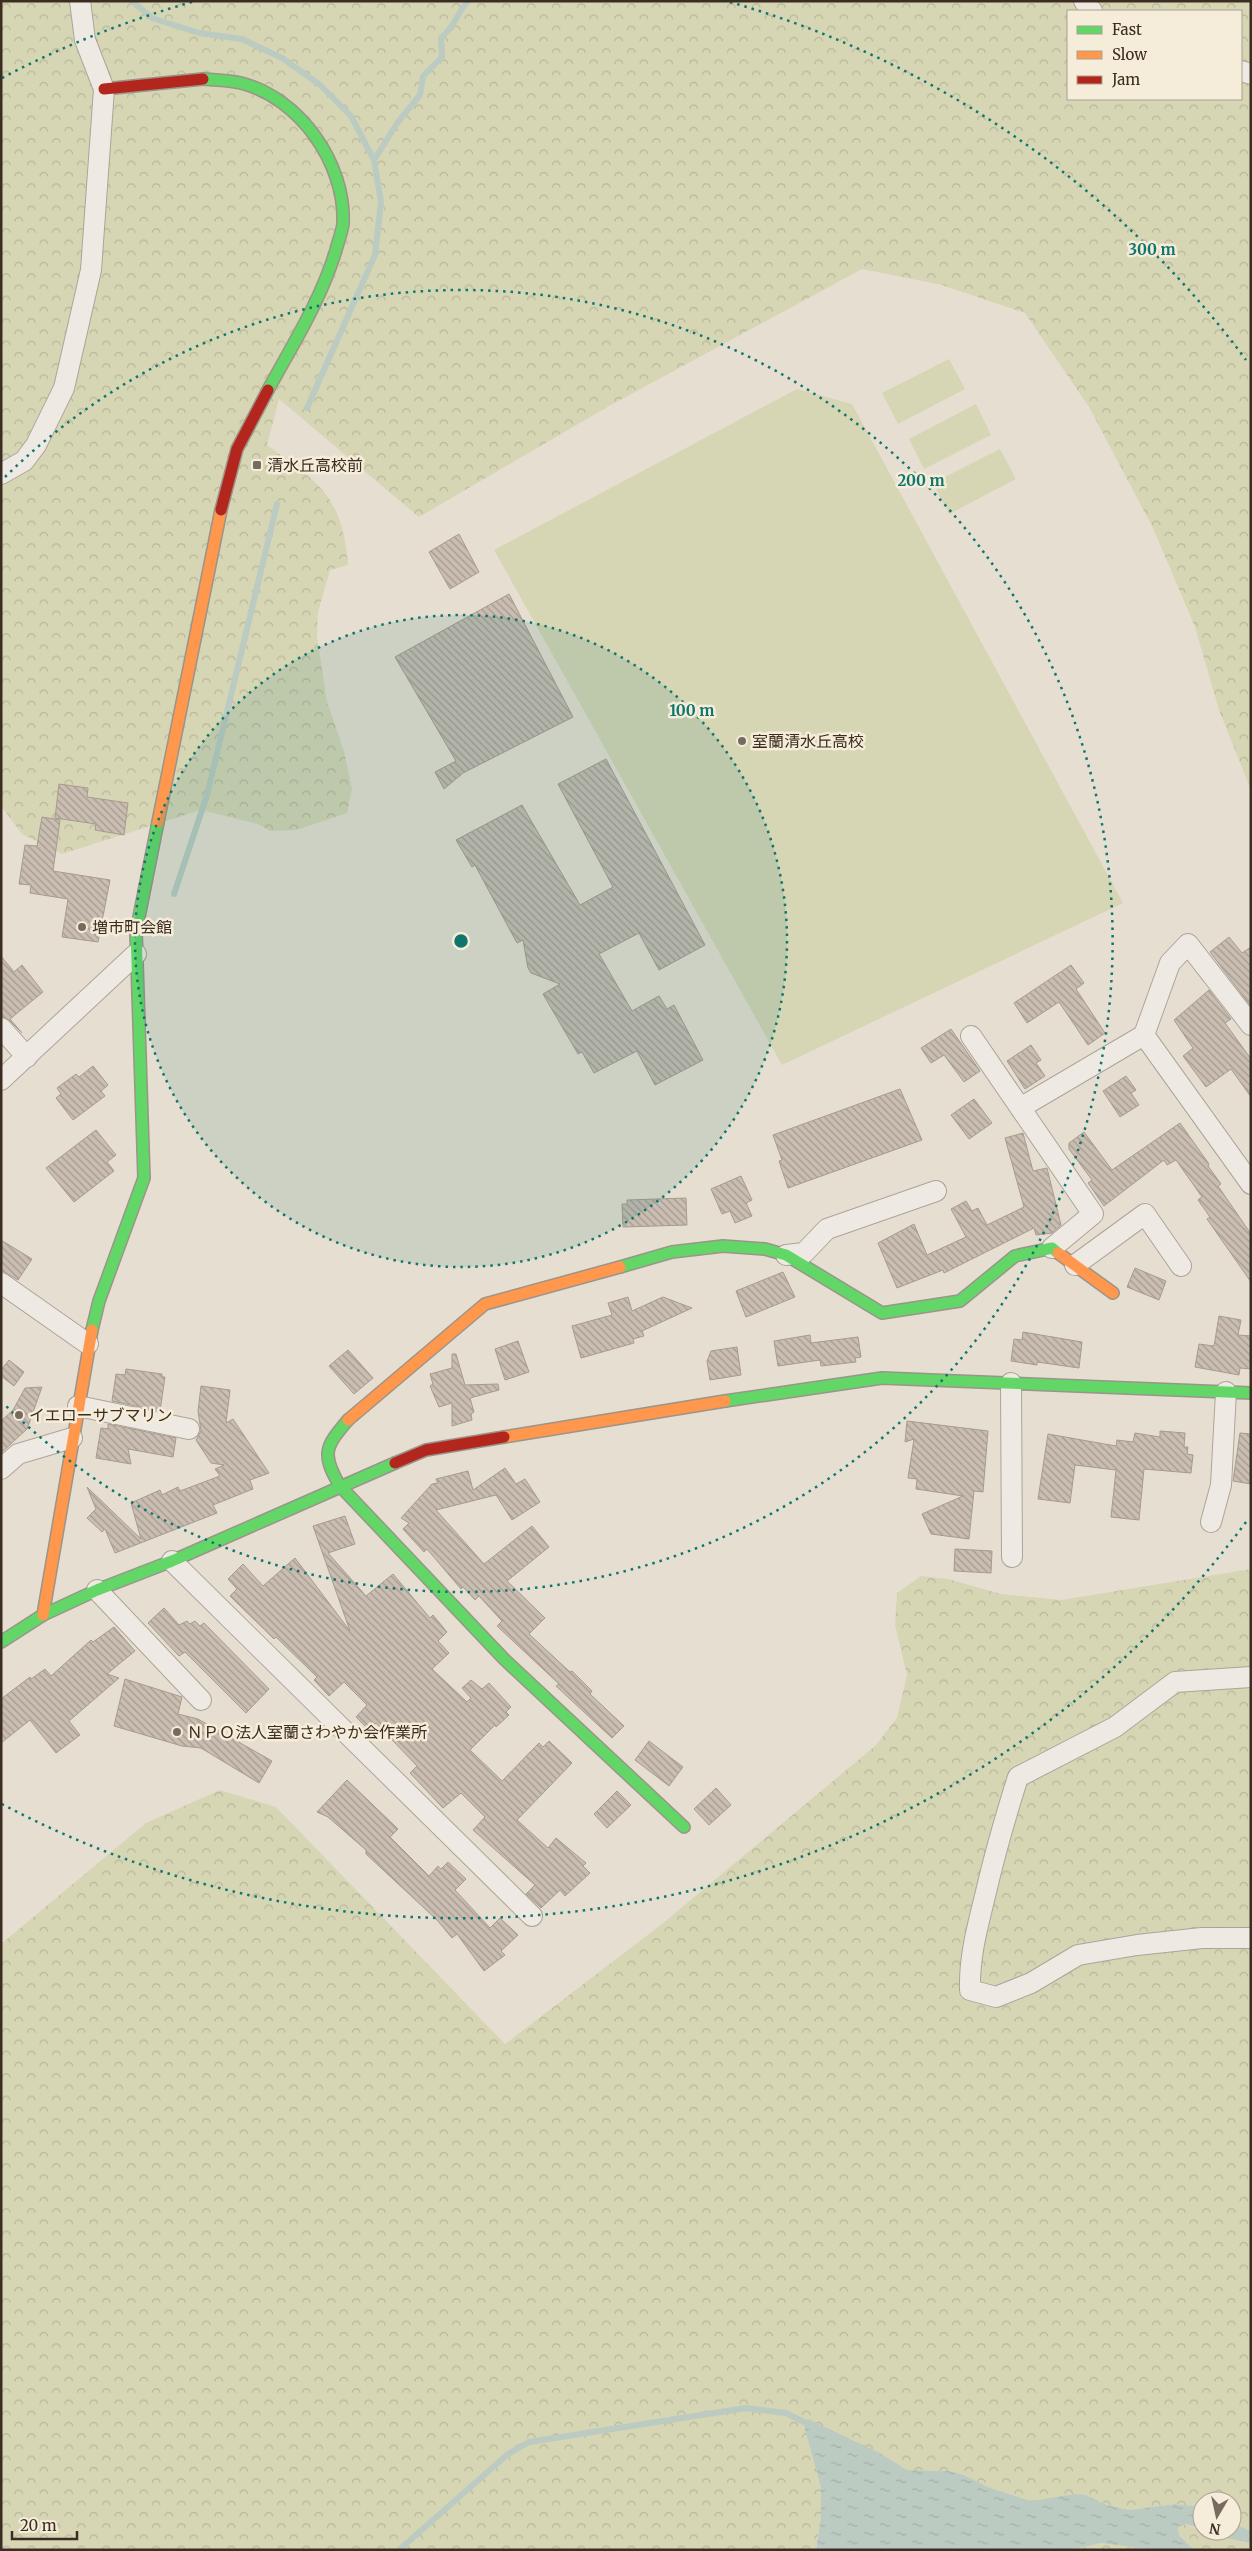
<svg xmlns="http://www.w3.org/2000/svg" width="1252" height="2551" font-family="Merriweather,'Noto Sans JP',serif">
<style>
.grass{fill:#d6d5b4}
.forest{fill:url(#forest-crowns);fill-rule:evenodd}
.water{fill:url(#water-ripples)}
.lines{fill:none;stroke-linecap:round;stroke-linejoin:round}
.stream{stroke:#bccbc1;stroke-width:6}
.building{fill:url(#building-back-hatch);stroke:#a79b90}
.street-casing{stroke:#aca499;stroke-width:22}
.fast-casing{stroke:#9b948a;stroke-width:14}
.slow-casing{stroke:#9b948a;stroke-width:14}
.jam-casing{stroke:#9b948a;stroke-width:14}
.street{stroke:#eeeae3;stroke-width:20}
.fast{stroke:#63d668;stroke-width:11}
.slow{stroke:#ff974d;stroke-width:11}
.jam{stroke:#b3261e;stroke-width:11}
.ring{fill:none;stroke:#0f766e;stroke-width:2.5;stroke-dasharray:2.5 5}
.poi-dot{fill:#776b5f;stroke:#f5ecd9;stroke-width:2}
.labels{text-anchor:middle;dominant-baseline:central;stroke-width:5;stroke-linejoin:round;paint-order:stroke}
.poi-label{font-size:16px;fill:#3b2d21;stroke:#f5ecd9;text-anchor:start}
.centre{fill:#0f766e;stroke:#f5ecd9;stroke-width:2.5}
.ring-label{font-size:15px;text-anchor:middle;font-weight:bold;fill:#0f766e;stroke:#f5ecd9;stroke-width:5;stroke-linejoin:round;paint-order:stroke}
</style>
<defs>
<pattern id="forest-crowns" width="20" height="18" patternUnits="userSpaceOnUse" patternTransform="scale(1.25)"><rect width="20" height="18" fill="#d6d5b4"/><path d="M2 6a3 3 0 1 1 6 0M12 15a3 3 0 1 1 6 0" fill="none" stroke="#b9b79a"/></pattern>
<pattern id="water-ripples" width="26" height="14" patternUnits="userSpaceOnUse" patternTransform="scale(1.25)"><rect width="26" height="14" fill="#bccbc1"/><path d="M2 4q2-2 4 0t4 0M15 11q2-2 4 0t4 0" fill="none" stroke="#a2afa6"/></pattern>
<pattern id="building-back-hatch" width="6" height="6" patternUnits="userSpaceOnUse" patternTransform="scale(1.25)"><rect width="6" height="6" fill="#cabdb2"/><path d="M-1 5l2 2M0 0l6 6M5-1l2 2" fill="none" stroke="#a59a90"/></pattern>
</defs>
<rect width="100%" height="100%" fill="#e6dfd1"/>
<path class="grass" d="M949 359 965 389 898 424 882 393Z
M797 389 852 404 1123 903 782 1065 494 550Z
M976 404 991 435 924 469 909 439Z
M1000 449 1016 479 949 514 933 483Z"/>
<path class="forest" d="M1 1H1251V790L1219 710 1195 627 1153 528 1089 407 1025 313 942 285 862 269 609 406 419 517 279 399 267 445C319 482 343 497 348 565L330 570 318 612 317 637 327 702 344 751 352 789 347 813 296 830 270 831 258 824 201 810 62 854 22 834 1 806ZM1068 11H1241V99H1068Z
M1251 1569V2531L1232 2523V2501H1202V2510L1195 2506 1175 2504 1129 2510 1107 2505 1086 2495 1031 2501 988 2487 964 2475 949 2471 907 2470 854 2440 835 2433 804 2426 821 2488V2516L816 2550H1V1944L146 1823 220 1790 276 1807 505 2044 662 1924 875 1746 897 1718 907 1675 895 1625 897 1593 921 1576 948 1579 1001 1594 1061 1600Z
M1185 2524 1215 2536 1251 2543V2550H1194L1179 2535 1178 2527Z
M1101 2543 1152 2550H1072Z"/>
<path class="water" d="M808 2419 876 2451 907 2470 949 2471 964 2475 988 2487 1031 2501 1075 2494 1086 2495 1107 2505 1129 2510 1175 2504 1195 2506 1202 2510V2529L1185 2524 1178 2527 1179 2535 1194 2550H1152L1101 2543 1072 2550H816L821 2516V2488L804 2426Z
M1232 2523 1251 2531V2543L1215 2536 1205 2531H1232Z"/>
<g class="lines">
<path class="stream" d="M132 1 152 18 199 33 242 39 282 58 319 84 351 116 374 160 381 202 375 255 307 408
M374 160 398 122 420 95 423 76 442 57 441 38C455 26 456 15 468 1
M174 894 207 795 277 504
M399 2550 508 2454 529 2442 746 2408 786 2413 806 2423"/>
</g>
<path class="building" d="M459 534 479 572 450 589 429 552Z
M509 594 573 717 463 773 444 789 435 772 456 761 395 657Z
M606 759 705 945 659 970 639 933 599 954 632 1011 659 996 667 1009 674 1005 703 1060 655 1085 637 1051 594 1073 582 1052 578 1054 543 994 560 984 531 973 528 968 523 940 517 943 475 865 472 867 456 840 522 805 580 905 613 887 558 784Z
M59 784 88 788 87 797 128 803 124 835 95 830 96 824 55 818Z
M42 817 60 820 53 871 110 880 98 942 62 937 68 899 30 893 31 885 19 884 25 845 37 846Z
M1229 937 1242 953 1251 947 1250 1005 1210 952Z
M1 956 14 972 22 965 43 992 10 1019 22 1033 9 1020 1 1016Z
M1071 965 1084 983 1076 989 1105 1033 1088 1045 1059 1002 1027 1023 1014 1003Z
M1209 990 1231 1019 1225 1023 1251 1059V1097L1231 1069 1206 1087 1183 1056 1193 1048 1174 1020Z
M951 1029 980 1071 964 1082 944 1055 931 1063 921 1048Z
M1031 1045 1041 1060 1036 1063 1045 1076 1025 1089 1007 1061Z
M93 1066 108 1085 101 1091 105 1096 73 1120 56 1098 61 1094 57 1088 76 1074 79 1077Z
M1126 1076 1136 1090 1131 1093 1139 1105 1120 1117 1103 1091Z
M900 1089 922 1140 788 1188 779 1161 782 1160 773 1135Z
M974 1099 992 1123 969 1139 951 1115Z
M1180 1123 1209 1164 1208 1166 1221 1184 1218 1186 1251 1234V1282L1207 1219 1210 1217 1198 1200 1202 1197 1176 1160 1167 1165 1164 1160 1104 1206 1088 1183 1092 1180 1069 1149V1143L1084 1132 1112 1170Z
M96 1130 116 1155 107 1162 114 1171 74 1202 46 1168Z
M1023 1133 1033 1171 1047 1168 1061 1225 1052 1233 1036 1235 1034 1228 944 1273 943 1270 897 1288 878 1243 914 1224 927 1255 966 1237 951 1209 966 1201 972 1211 978 1208 987 1225 1024 1207 1005 1138Z
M741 1176 752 1200 746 1203 752 1216 735 1223 730 1211 722 1214 711 1189Z
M686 1198 687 1225 623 1227 622 1204H627V1200Z
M1 1240 32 1259 18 1280 1 1270Z
M1135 1268 1166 1281 1159 1300 1127 1287Z
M783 1272 795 1297 746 1317 736 1291Z
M628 1297 632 1311 663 1297 692 1308 642 1331 644 1336 633 1339 634 1343 581 1358 572 1326 612 1315 608 1303Z
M1219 1316 1241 1320 1238 1335 1251 1336V1369L1240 1368 1239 1375 1195 1367 1199 1344 1214 1346Z
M1023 1332 1082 1342 1079 1368 1037 1362V1365L1011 1361 1014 1339 1022 1340Z
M810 1335 811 1343 858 1337 861 1357 855 1358 856 1362 821 1366 820 1360 778 1366 774 1341Z
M518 1341 529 1372 505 1380 495 1349Z
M737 1347 741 1375 710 1380 707 1361 711 1351Z
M348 1350 373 1378 354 1394 329 1366Z
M452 1354H456L465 1385 498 1384 499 1390 470 1398 474 1412 471 1414 472 1420 452 1426V1403L439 1407 430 1386 433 1384 430 1374 452 1368Z
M9 1360 24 1372 14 1386 1 1376V1370Z
M126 1369 162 1374V1377H165L160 1411 112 1401 116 1374 125 1375Z
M201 1386 230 1390 226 1423 233 1419 269 1473 250 1480 253 1489 213 1505 217 1513 115 1553 105 1529 102 1532 87 1518 96 1509 87 1487 141 1539 131 1503 160 1490 162 1495 178 1487 180 1491 220 1476 215 1469 224 1465 211 1463 196 1440 201 1431 198 1411Z
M42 1387 27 1429 1 1453V1421L13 1410 25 1388Z
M907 1421 988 1431 983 1492 974 1491 969 1539 931 1534 922 1514 963 1496 916 1489 917 1479 908 1478 914 1439 905 1442Z
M108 1424 176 1438 173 1457 128 1449 131 1464 96 1458 101 1428 108 1429Z
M1160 1431 1185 1433 1184 1447H1188L1187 1454 1193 1455 1191 1473 1144 1469 1139 1520 1111 1517 1116 1470 1075 1465 1070 1503 1038 1499 1048 1434 1116 1446 1117 1440 1133 1442 1135 1433 1160 1437Z
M1240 1433 1251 1434V1484L1233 1481Z
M505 1468 516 1484 525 1479 540 1502 512 1520 496 1495 436 1510 484 1564 532 1526 549 1547 507 1581 545 1618 529 1634 570 1672 572 1671 592 1691 590 1694 624 1726 612 1738 556 1686 559 1684 497 1626 502 1621 479 1596 475 1600 463 1587 461 1589 427 1549 424 1552 403 1529 409 1523 401 1518 432 1484 438 1483 436 1479 468 1471 473 1490Z
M345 1516 355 1544 328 1553 366 1596 393 1574 430 1618 433 1615 447 1632 438 1641 449 1653 432 1669 467 1702 471 1698 462 1688 471 1680 482 1689 489 1683 511 1707 506 1712 509 1715 496 1727 495 1725 470 1750 502 1781 539 1743 543 1747 549 1741 572 1763 517 1820 548 1848 556 1838 586 1863 583 1866 590 1873 565 1896 560 1890 541 1908 526 1894 535 1885 473 1830 485 1817 461 1793 443 1808 410 1773 417 1766 376 1723 369 1730 356 1717 367 1705 344 1682 329 1696 314 1680 317 1677 276 1637 274 1639 230 1596 237 1589 228 1579 243 1564 263 1586 295 1558 350 1631 313 1526Z
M955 1549 992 1551 991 1573 954 1571Z
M164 1608 179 1625 187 1621 190 1624 195 1621 200 1626 204 1623 269 1689 246 1713 185 1652 179 1656 148 1623Z
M114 1627 135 1651 107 1674 119 1678 69 1721 80 1735 56 1753 30 1720 1 1743V1699L30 1677 31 1679 45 1669 51 1676 91 1640 93 1642Z
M125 1679 182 1697 178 1714 198 1719 272 1761 259 1783 201 1748 182 1746 114 1726Z
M649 1741 683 1767 669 1786 635 1760Z
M347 1780 398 1829 390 1837 429 1876 438 1866 441 1869 448 1862 466 1879 455 1890 490 1928 500 1918 518 1935 501 1951 505 1955 484 1971 457 1934 452 1938 437 1920 366 1854V1850L328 1817 317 1812Z
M716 1788 731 1805 709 1825 694 1809Z
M617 1791 631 1805 607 1828 594 1814Z"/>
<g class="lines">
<g class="street-casing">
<path id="street" d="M1084 1 1092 11
M1241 71 1251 74
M1 474 24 461 36 445 64 388 91 270 104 89 85 40 80 1
M1 1028 27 1057
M1144 1035 1170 963 1188 944 1251 1025
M971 1036 1093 1214 1052 1248
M1 1080 136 954
M1020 1108 1144 1035 1251 1184
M786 1255 804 1253 827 1229 936 1191
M1075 1265 1145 1214 1181 1266
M1 1283 88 1344
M1011 1383 1012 1557
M78 1406 189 1429
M1 1469 18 1454 72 1438
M1211 1522 1221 1485 1226 1392
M172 1561 532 1916
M97 1590 201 1700
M1251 1677 1175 1682 1115 1727 1018 1777C1006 1815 995 1853 986 1892 978 1925 969 1956 970 1990L996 1997 1031 1983 1078 1955 1137 1945 1202 1938H1251"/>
</g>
<g class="fast-casing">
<path id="fast" d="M203 79C215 80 229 80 241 83 300 98 346 164 343 224 342 232 338 242 336 250 321 300 293 344 268 390
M620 1267 672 1252 723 1246 765 1249 786 1255 882 1313 960 1301 1015 1256 1052 1248 1058 1253
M92 1330 99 1301 144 1178 136 932 158 822
M725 1401 882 1378 1251 1393
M348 1420C325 1447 321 1454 340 1486L504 1659 684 1827
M1 1642 43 1615 97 1590 172 1561 395 1463"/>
</g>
<g class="slow-casing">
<path id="slow" d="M158 822 221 510
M1058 1253 1113 1293
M348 1420 485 1304 620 1267
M504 1437 725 1401
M43 1615 92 1330"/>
</g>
<g class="jam-casing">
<path id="jam" d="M104 89 203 79
M221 510 237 449 268 390
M395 1463 426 1450 504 1437"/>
</g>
<use href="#street" class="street"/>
<use href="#fast" class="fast"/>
<use href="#slow" class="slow"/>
<use href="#jam" class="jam"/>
</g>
<circle cx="461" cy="941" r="326" fill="#0f766e" fill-opacity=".12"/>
<g class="ring">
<circle cx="461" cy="941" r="326"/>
<path d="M5 477A651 651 0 1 1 5 1405"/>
<path d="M1246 1522A977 977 0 0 1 2 1804M2 78A977 977 0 0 1 192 2M730 2A977 977 0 0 1 1246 360"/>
</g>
<g class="poi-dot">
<rect x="252" y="460" width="10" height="10" rx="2.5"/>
<circle cx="742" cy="741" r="5"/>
<circle cx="82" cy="927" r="5"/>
<circle cx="19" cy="1415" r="5"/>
<circle cx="177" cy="1732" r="5"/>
</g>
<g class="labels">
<g class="poi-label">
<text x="267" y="465">清水丘高校前</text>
<text x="752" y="741">室蘭清水丘高校</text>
<text x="92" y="927">増市町会館</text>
<text x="29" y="1415">イエローサブマリン</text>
<text x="187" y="1732">ＮＰＯ法人室蘭さわやか会作業所</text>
</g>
</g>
<circle cx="461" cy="941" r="8" class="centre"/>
<g class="ring-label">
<text x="1152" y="255">300 m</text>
<text x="921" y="486">200 m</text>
<text x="692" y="716">100 m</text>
</g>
<rect width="1252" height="2551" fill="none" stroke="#3b2d21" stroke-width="5"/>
<rect x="1067" y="10" width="175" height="90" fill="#f5ecd9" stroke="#aba08f"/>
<rect x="1077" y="26" width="25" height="8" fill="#63d668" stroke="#aba08f"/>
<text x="1112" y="35" font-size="15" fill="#3b2d21">Fast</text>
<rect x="1077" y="51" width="25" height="8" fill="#ff974d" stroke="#aba08f"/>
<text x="1112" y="60" font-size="15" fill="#3b2d21">Slow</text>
<rect x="1077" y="76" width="25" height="8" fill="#b3261e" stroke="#aba08f"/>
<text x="1112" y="85" font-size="15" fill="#3b2d21">Jam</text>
<g transform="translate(1217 2516) rotate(189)"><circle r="24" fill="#f5ecd9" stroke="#aba08f"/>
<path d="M0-4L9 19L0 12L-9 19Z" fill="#776b5f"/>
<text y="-8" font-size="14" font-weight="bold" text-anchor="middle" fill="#3b2d21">N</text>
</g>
<path d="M12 2531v8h65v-8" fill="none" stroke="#3b2d21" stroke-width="2.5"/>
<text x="20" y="2531" font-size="15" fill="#3b2d21" stroke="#f5ecd9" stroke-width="4" paint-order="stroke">20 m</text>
</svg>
